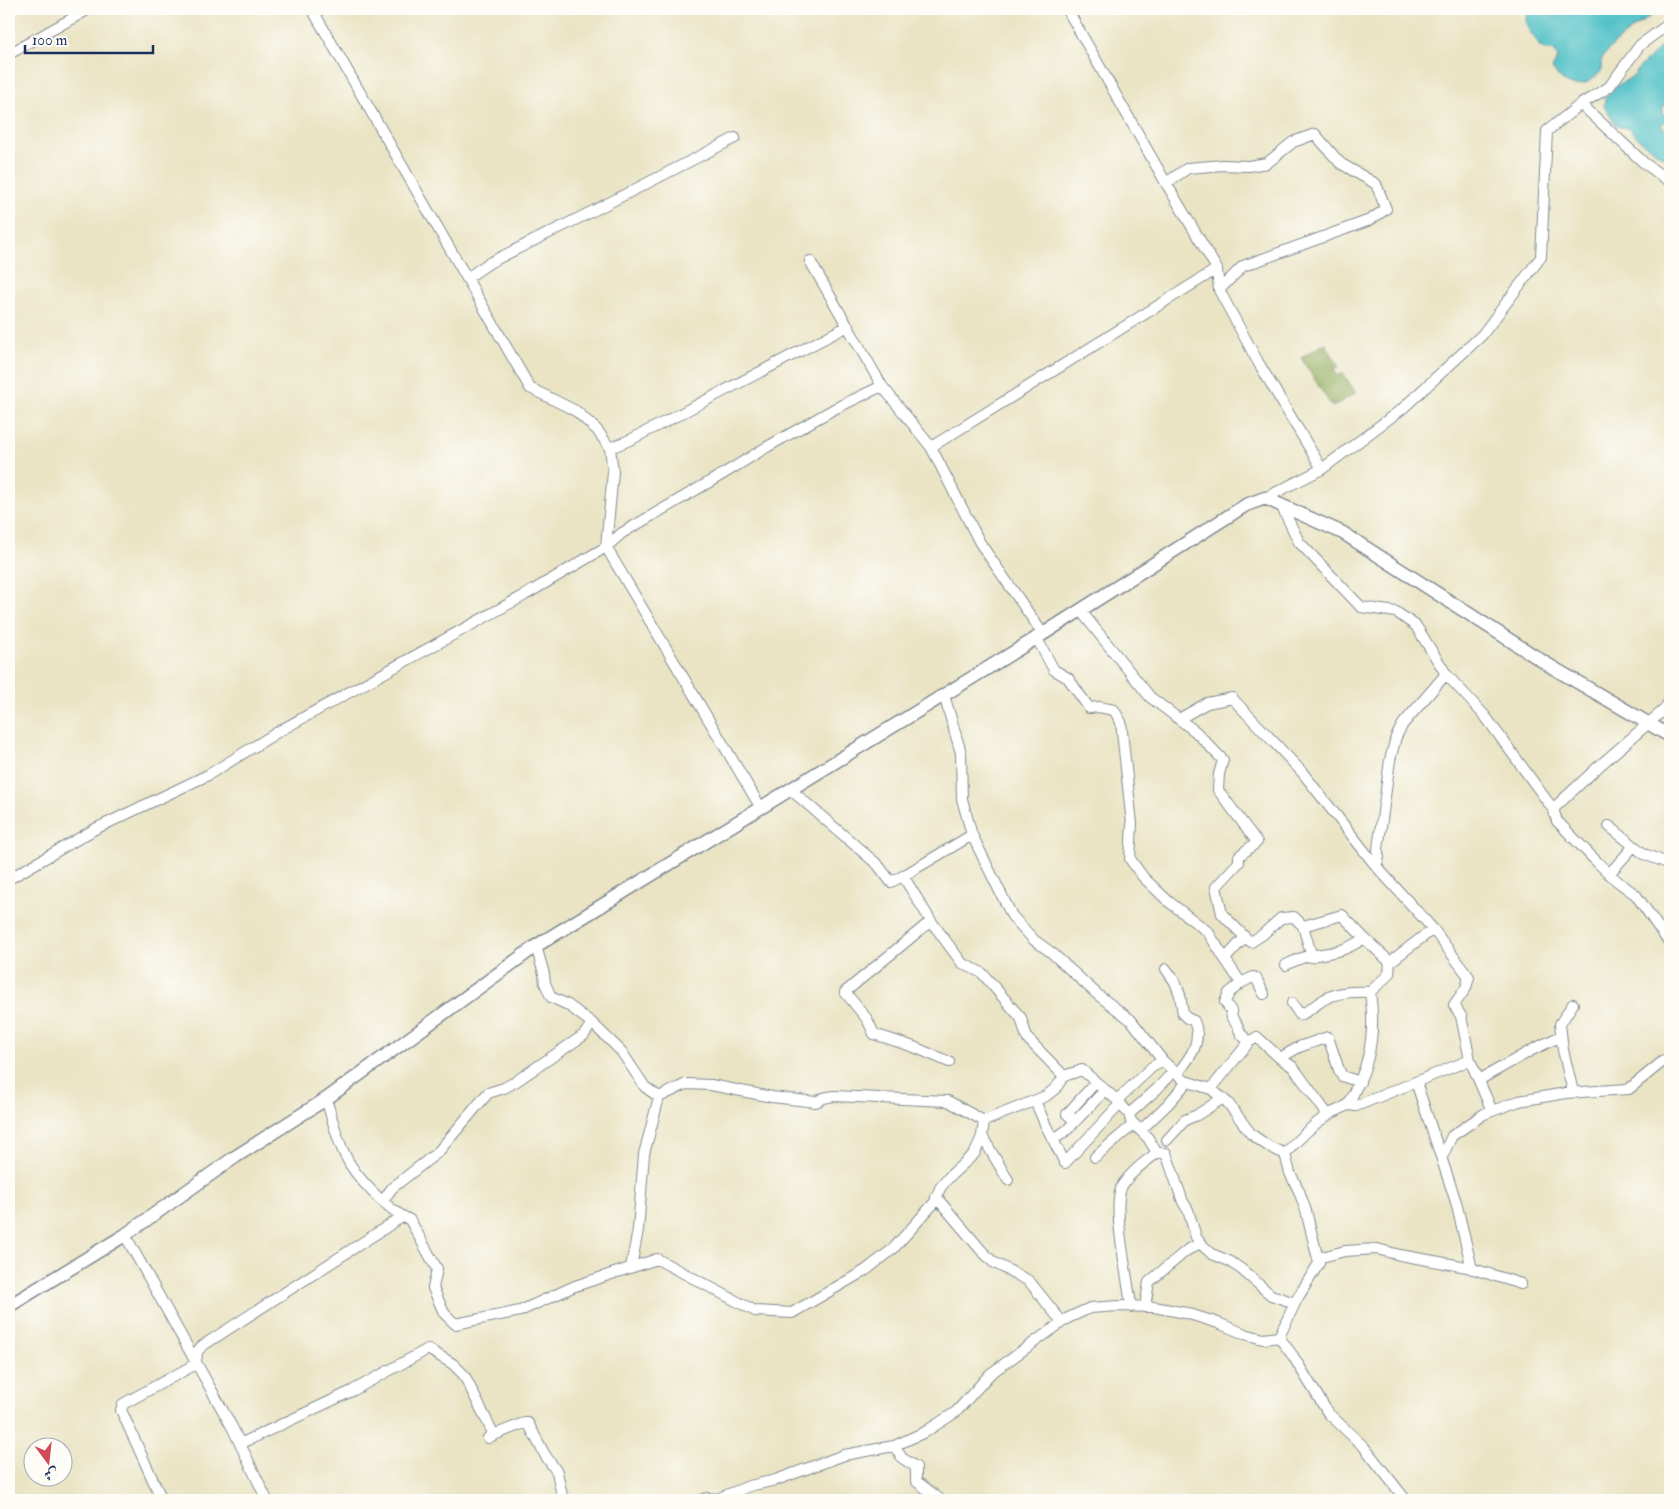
<svg xmlns="http://www.w3.org/2000/svg" width="1679" height="1509" font-family="'IM FELL Double Pica',Amiri,serif">
<style>
.forest{fill:#93ac5d;stroke:#576e5e}
.water{fill:#54c2c8;stroke:#387893}
.lines{fill:none;stroke-linecap:round;stroke-linejoin:round}
.minor-casing{stroke:#828a91;stroke-width:12}
.tertiary-casing{stroke:#828a91;stroke-width:15}
.minor{stroke:#fff;stroke-width:10}
.tertiary{stroke:#fff;stroke-width:12}
</style>
<rect width="100%" height="100%" fill="#fdfcf7"/>
<filter id="ink" filterUnits="userSpaceOnUse"><feTurbulence type="fractalNoise" baseFrequency=".02" numOctaves="2"/><feDisplacementMap in="SourceGraphic" scale="10" xChannelSelector="R" yChannelSelector="G"/><feConvolveMatrix kernelMatrix="1 2 1 2 8 2 1 2 1" color-interpolation-filters="sRGB"/></filter>
<filter id="wash" filterUnits="userSpaceOnUse"><feTurbulence type="fractalNoise" baseFrequency=".0096" numOctaves="4" result="noise"/><feDisplacementMap in="SourceGraphic" scale="20" xChannelSelector="R" yChannelSelector="G"/><feGaussianBlur stdDeviation="1.12" result="paint"/><feColorMatrix in="noise" values="0 0 0 0 0 0 0 0 0 0 0 0 0 0 0 0 0 1.4 0 .05"/><feComposite in="paint" operator="in"/></filter>
<g filter="url(#wash)">
<rect width="100%" height="100%" fill="#eae4c4"/>
<path class="forest" d="M1325 343 1339 366 1334 370 1337 376 1343 373 1356 393 1332 407 1301 358Z"/>
<path class="water" d="M1521 9H1662C1648 17 1604 47 1601 62 1601 65 1602 68 1602 70 1594 81 1576 91 1563 81 1559 78 1555 73 1552 69L1558 58 1554 50H1547L1540 47C1532 31 1526 34 1526 14Z
M1670 37V104L1663 106V114L1668 116 1667 120 1661 125 1670 135V162L1642 142 1628 128 1619 127 1614 123 1604 105 1605 98 1615 87 1635 75 1637 70Z"/>
</g>
<g filter="url(#ink)">
<g class="lines">
<g class="minor-casing">
<path id="minor" d="M312 9 530 388 576 411 597 430 610 448 613 472 606 547 761 808
M1067 9 1166 183 1217 269 1219 290 1258 362 1322 469
M9 54 89 9
M1581 104 1609 87 1640 45 1670 23
M1166 183 1188 168 1223 165 1249 166 1267 163 1293 142 1315 134 1340 163 1376 184 1386 209 1370 220 1243 266 1219 290
M810 261 882 386 931 447 980 543 1043 634
M467 278 489 263 593 211 735 138
M931 447 1217 269
M610 448 632 439 848 326
M1265 498 1322 469 1402 409 1482 335 1541 257 1547 131 1581 104 1643 162 1670 182
M1281 505 1299 542 1361 607 1396 612 1416 626 1446 674 1485 716 1553 809 1557 821 1598 863 1617 881 1636 895 1670 944
M1080 610 1150 697 1196 732 1223 760 1219 774 1218 790 1257 842 1239 856V862L1216 887 1222 914 1245 937 1225 959 1241 983 1229 993 1225 1002 1231 1011 1232 1018 1237 1025 1241 1034 1249 1042 1211 1089
M1036 637 1054 670 1068 678 1089 708 1099 707 1114 710 1121 722 1132 824 1130 859 1143 877 1168 901 1208 932 1225 959
M1179 719 1207 703 1232 698 1302 772 1376 866 1433 929 1469 977 1466 988 1454 1005 1461 1016 1470 1060 1492 1111
M791 790 878 865 891 882 903 876 972 835 962 799 961 753 944 695
M1553 809 1598 767 1665 709 1670 700
M1609 826 1644 854 1670 864
M972 835 1012 916 1034 940 1052 953 1098 995 1131 1020 1163 1061 1185 1081 1211 1089 1228 1103 1251 1134 1268 1146 1285 1154 1290 1173 1299 1191 1306 1211 1319 1263 1297 1299 1279 1337
M1376 866 1379 857 1378 855V849L1390 760 1396 737 1403 724 1446 674
M1609 874 1633 847
M903 876 931 921 962 963 982 973 1021 1018 1027 1038 1064 1076 1082 1070 1117 1100 1129 1114 1131 1121 1148 1138 1157 1153C1145 1162 1132 1171 1123 1184 1110 1204 1129 1280 1131 1307
M9 879 95 829 208 775 281 730 525 595 606 547 622 533 723 474 767 447 834 409 882 386
M931 921 845 992 867 1019 874 1034 914 1047 949 1062
M1245 937 1251 942 1262 935 1281 918 1294 917 1303 926
M536 946 544 974 545 983 551 997 568 1005 592 1023 621 1051 645 1087 659 1097
M1312 957 1303 926 1342 915 1364 938
M1286 965C1292 962 1298 959 1305 957 1329 952 1342 954 1364 938L1390 962 1433 929
M1166 969 1175 982 1180 995 1183 1014 1187 1018 1194 1021C1203 1042 1190 1058 1177 1074
M1241 983 1253 977 1256 978 1264 994
M1292 1003 1300 1015C1309 1011 1315 1005 1323 1000 1337 991 1355 991 1370 992L1389 974 1390 962
M1249 1042 1257 1037 1280 1058 1293 1067 1328 1115
M1280 1058 1299 1047 1328 1037 1339 1070 1342 1076 1360 1082
M1479 1080 1532 1050 1561 1036
M1416 1082 1456 1202 1472 1269
M1573 1092 1563 1050 1560 1024 1573 1004
M326 1099C332 1117 336 1137 345 1155 355 1177 387 1210 410 1220L437 1269 433 1288 444 1313 455 1324 520 1311 575 1286 657 1259 755 1311 792 1313 866 1270 893 1249 935 1202 940 1188 949 1177 975 1153 982 1136 984 1121 1046 1096 1056 1088 1064 1076
M1117 1100 1152 1067 1163 1061
M1035 1101 1046 1126 1065 1163 1120 1104
M1348 1105 1356 1106 1470 1060
M1129 1114 1157 1089 1174 1071
M1075 1121 1067 1114 1096 1082
M1141 1130 1168 1104 1187 1082
M982 1136 1008 1180
M1053 1140 1067 1130 1105 1090
M1167 1140 1185 1120 1197 1115 1223 1098
M1157 1153H1166L1183 1202 1188 1210 1196 1237 1200 1243 1212 1254 1229 1261 1241 1269 1271 1295 1295 1303
M1285 1154C1298 1139 1311 1126 1328 1115 1334 1111 1343 1109 1348 1104 1351 1100 1353 1094 1355 1090 1372 1060 1375 1026 1370 992
M1095 1157 1134 1124
M1442 1157 1452 1136 1484 1114 1519 1101 1566 1093 1629 1089 1662 1062 1670 1058
M936 1197 981 1250 993 1262 1029 1281 1062 1322
M383 1201 392 1188 438 1152 488 1093 504 1088 515 1082 584 1035 592 1023
M125 1235 232 1427 267 1500
M1318 1258 1345 1251 1377 1249 1400 1255 1467 1267 1521 1284
M631 1267 638 1230 644 1154 659 1097 686 1084 711 1085 772 1097 816 1102 823 1098 834 1096 948 1101 984 1121
M1145 1307 1149 1282 1186 1251 1200 1243
M494 1435 524 1423H528L545 1455 557 1472 563 1500
M240 1444 352 1391 428 1349 453 1364 464 1375 494 1435 488 1438
M894 1446 902 1458 916 1467V1481L941 1500
M162 1500 121 1410 123 1404 196 1364 197 1352 202 1346 402 1217
M701 1500 707 1498 717 1499 749 1486 776 1480 844 1455 894 1446 925 1432 956 1412 990 1374 1068 1318 1090 1308 1118 1306 1154 1307 1186 1313 1218 1323 1245 1334 1263 1339 1279 1337 1293 1356 1328 1413 1364 1447 1406 1500"/>
</g>
<g class="tertiary-casing">
<path id="tertiary" d="M9 1306 125 1235 235 1157 326 1099 536 946 1043 634 1246 505 1265 498 1343 533 1550 666 1670 736"/>
</g>
<use href="#minor" class="minor"/>
<use href="#tertiary" class="tertiary"/>
</g>
</g>
<rect width="1679" height="1509" fill="none" stroke="#fdfcf7" stroke-width="30"/>
<g transform="translate(48 1462) rotate(165)"><circle r="24" fill="#fdfcf7" stroke="#a3aaba"/>
<path d="M0-4L9 19L0 12L-9 19Z" fill="#d1495b"/>
<text y="-8" font-size="14" font-weight="bold" text-anchor="middle" fill="#1b2f5e">ش</text>
</g>
<path d="M25 45v8h128v-8" fill="none" stroke="#1b2f5e" stroke-width="2.5"/>
<text x="32" y="45" font-size="15" fill="#1b2f5e" stroke="#fdfcf7" stroke-width="4" paint-order="stroke">100 m</text>
</svg>
